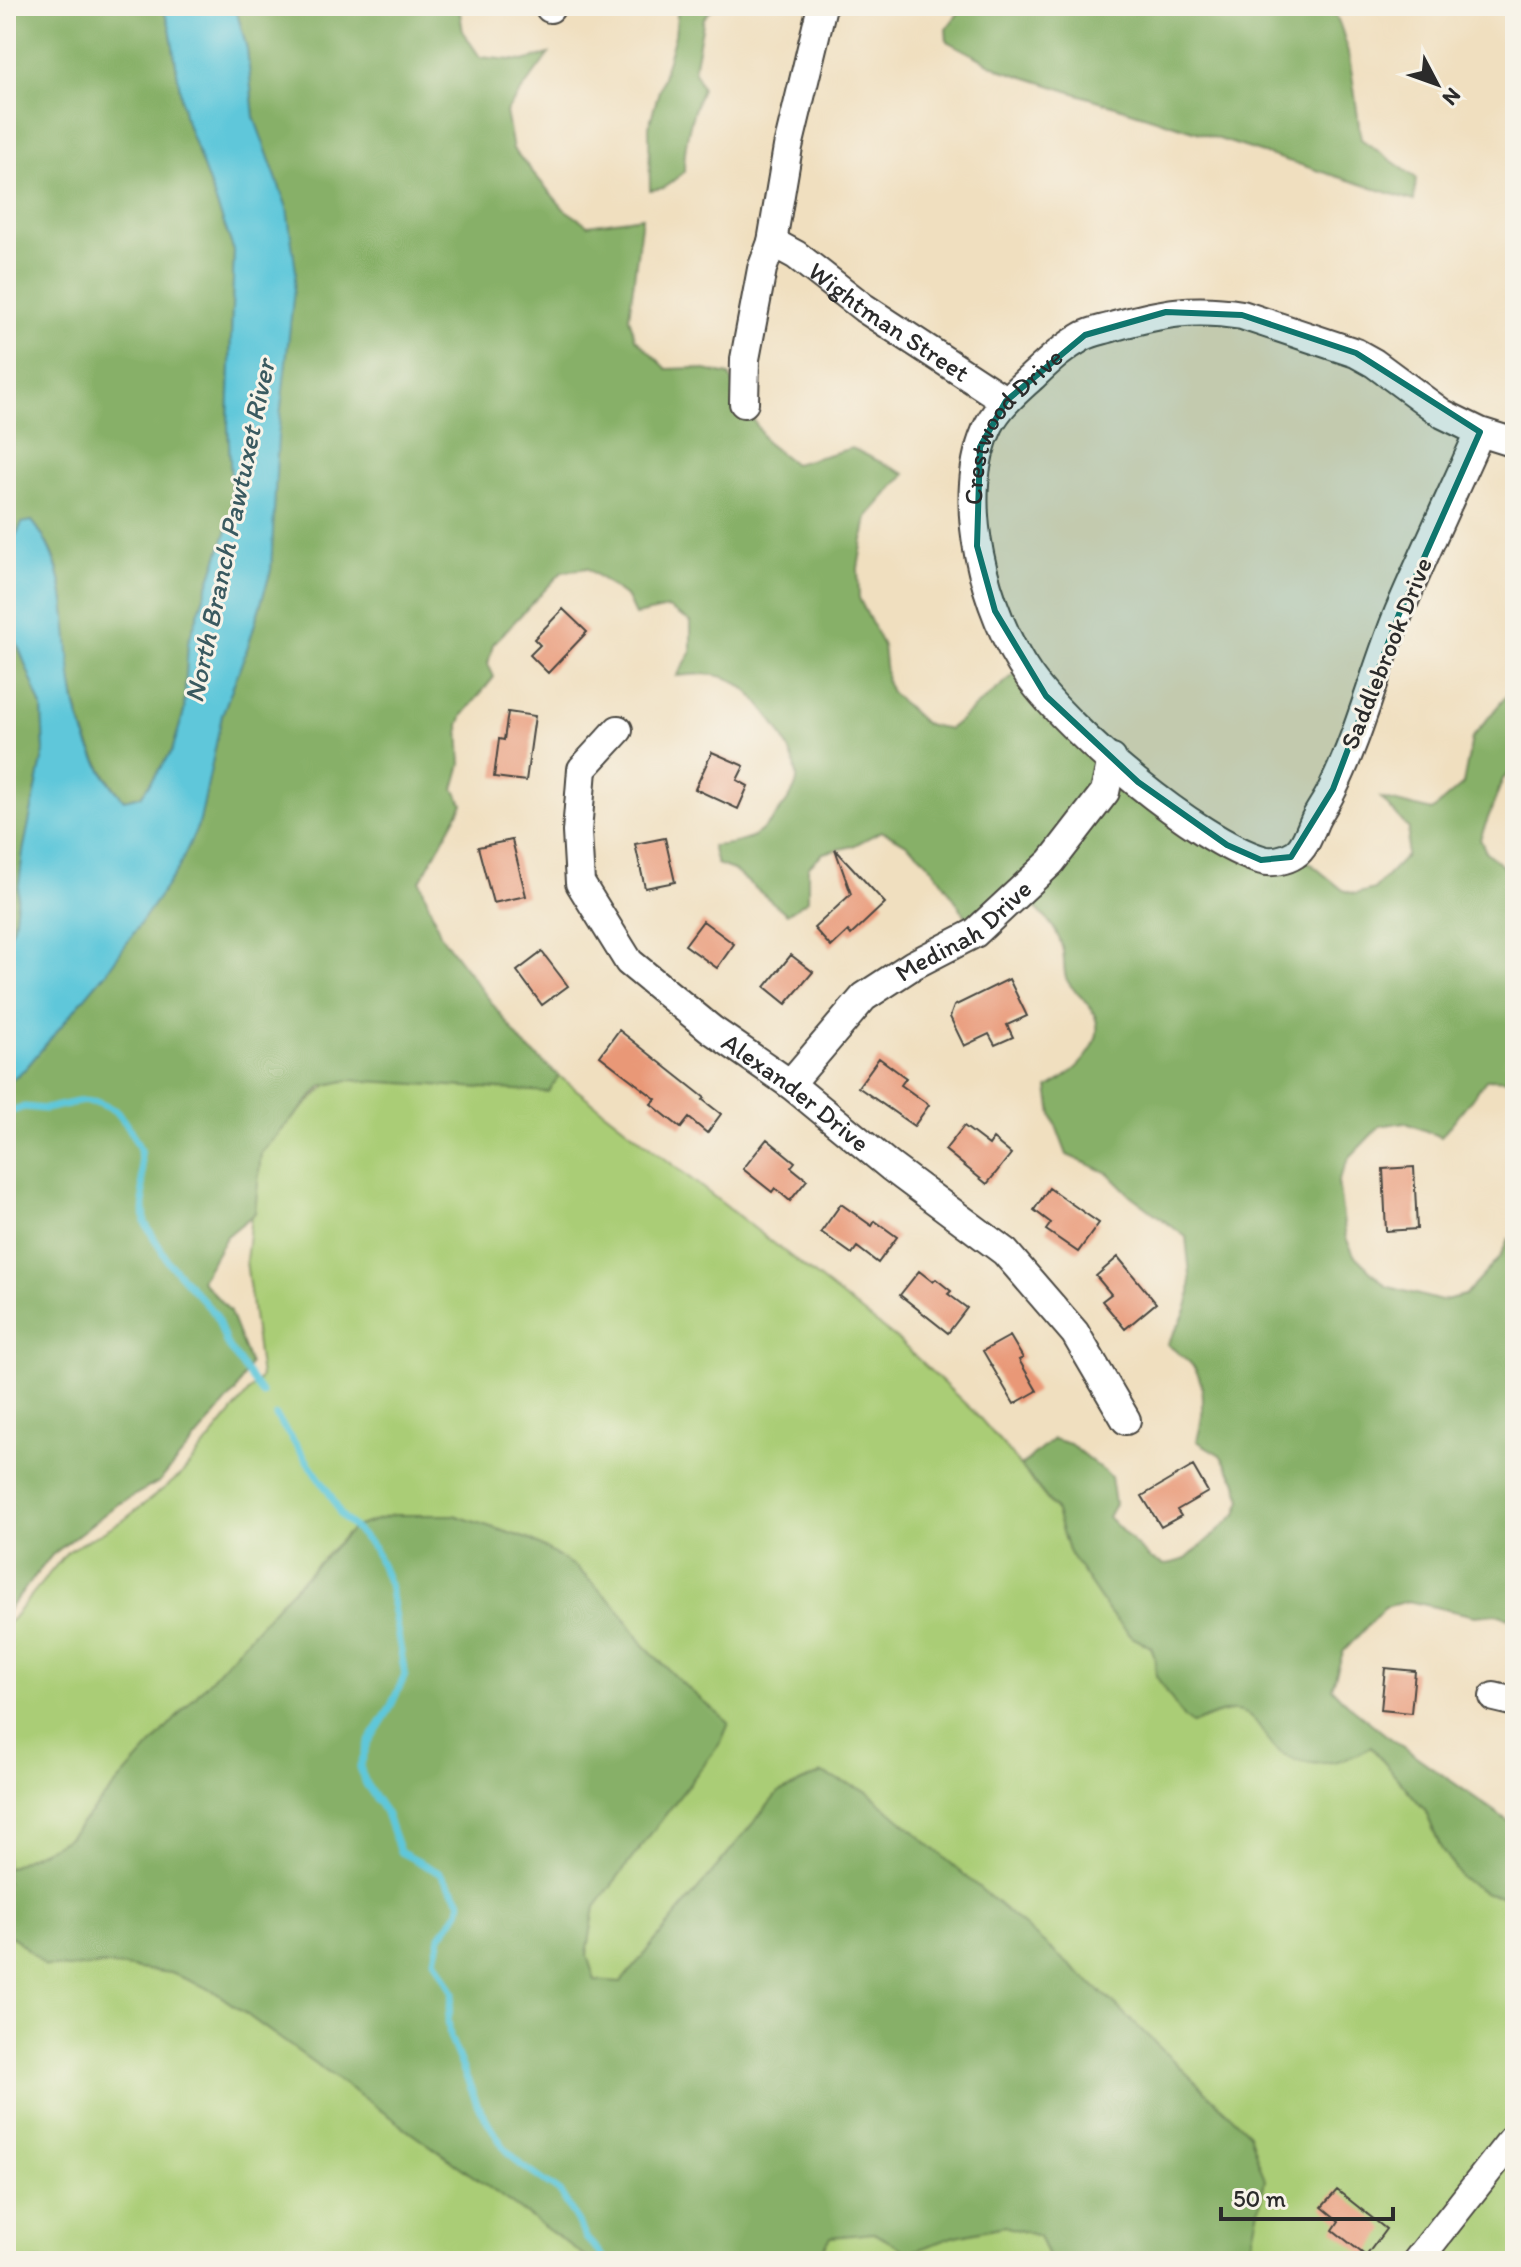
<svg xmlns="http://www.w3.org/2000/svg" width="1521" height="2267" font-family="Itim,sans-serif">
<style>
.green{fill:#aacd76;stroke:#6a7c50;stroke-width:2}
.forest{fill:#87b067;stroke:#596e49;stroke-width:2}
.water{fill:#5ec7da;stroke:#447982;stroke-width:2}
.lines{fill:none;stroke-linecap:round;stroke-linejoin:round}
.stream{stroke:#5ec7da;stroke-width:7}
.building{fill:#e99877}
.minor-casing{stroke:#494641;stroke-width:32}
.minor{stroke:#fff;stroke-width:28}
.marked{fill:#0f766e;fill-opacity:0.2;stroke:#0f766e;stroke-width:6;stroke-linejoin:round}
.labels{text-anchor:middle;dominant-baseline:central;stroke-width:6;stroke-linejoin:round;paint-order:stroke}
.street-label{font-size:26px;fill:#2b2b2b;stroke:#f7f3e8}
.water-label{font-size:28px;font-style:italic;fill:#3a5a60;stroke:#f7f3e8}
</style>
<rect width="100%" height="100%" fill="#f7f3e8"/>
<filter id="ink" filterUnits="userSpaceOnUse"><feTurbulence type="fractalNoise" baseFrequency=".0125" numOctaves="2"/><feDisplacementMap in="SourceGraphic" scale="16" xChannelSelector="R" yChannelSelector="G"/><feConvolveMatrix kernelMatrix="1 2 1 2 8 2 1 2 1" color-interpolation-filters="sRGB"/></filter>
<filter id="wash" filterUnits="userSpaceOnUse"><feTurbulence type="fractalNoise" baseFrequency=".006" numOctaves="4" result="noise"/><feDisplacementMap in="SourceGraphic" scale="32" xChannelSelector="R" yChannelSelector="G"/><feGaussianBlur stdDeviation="1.8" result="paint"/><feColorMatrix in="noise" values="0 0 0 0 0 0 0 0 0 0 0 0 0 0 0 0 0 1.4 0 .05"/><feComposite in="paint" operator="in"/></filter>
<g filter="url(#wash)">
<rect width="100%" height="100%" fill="#f0dfbf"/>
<path class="green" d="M342 1071 559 1076 899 1341 977 1415 1005 1447 1090 1553 1386 1735 1515 1826V2261H6V1626L67 1552 125 1519 181 1475 261 1377 246 1261 258 1151Z"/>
<path class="forest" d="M6 6H162L170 27 184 115 234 251 228 425 233 513 188 643 184 712 172 751 141 796 124 800C96 767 81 733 73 690 61 630 75 573 32 521L22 524 7 553 8 620 42 707 44 751 23 852 14 926 6 944Z
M235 6H459L463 32 480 57 523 61 549 54 506 112 513 149 564 209 588 225 642 217 629 317 635 338 667 369 695 368 729 375 766 442 794 464 852 448 905 474 867 517 858 568 859 598 883 646 887 683 891 692 925 724 949 729 1021 669 1220 843 1300 855 1343 890 1355 894 1374 889 1406 856 1409 829 1381 798 1432 811 1463 784 1472 738 1515 685V767L1503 779 1480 839 1486 852 1515 877V1080L1487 1079 1441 1137 1404 1122 1380 1126 1349 1158 1338 1182 1346 1238 1354 1255 1386 1286 1441 1301 1465 1295 1500 1257 1508 1239 1515 1243V1620L1496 1614 1475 1616 1408 1601 1385 1607 1343 1652 1332 1688 1347 1704 1386 1735 1515 1826V1898L1486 1893 1461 1878 1441 1848 1425 1810 1371 1747C1342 1765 1300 1773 1273 1746 1261 1733 1255 1710 1233 1711 1220 1711 1205 1719 1192 1724L1184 1718 1156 1676 1155 1658 1151 1647 1132 1637 1110 1613 1068 1551 1055 1509 1021 1466 1053 1439 1070 1444 1111 1477 1115 1504 1108 1517 1150 1559 1165 1565 1186 1559 1237 1514 1242 1500 1236 1480 1220 1455 1197 1441C1203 1418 1209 1385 1192 1365 1185 1357 1175 1351 1167 1344 1198 1298 1191 1290 1186 1237L1130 1195 1108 1173 1067 1155 1052 1115 1048 1088C1073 1074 1110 1044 1093 1012 1087 999 1071 991 1066 978 1063 968 1065 957 1062 947 1056 922 1034 907 1016 890L977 915 967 918C941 880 926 848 881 831L853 846 823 853 808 867V900L787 914 733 870 717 864 712 846C726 845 742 843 754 836 767 828 797 794 797 779 798 751 756 691 732 680 714 672 696 674 677 676L691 653V622L668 608 635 615 627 598 587 568 562 572 493 644 488 664 494 677 463 715 459 725 461 764 454 789 463 804 420 881 441 936 523 1044 559 1076 548 1092 349 1080 322 1086 261 1153 255 1213 226 1237 201 1280 229 1310 250 1364 236 1391 159 1482 116 1505 52 1555 6 1612V1084L26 1068 108 970 178 868 200 821 222 715 248 646 271 570 287 208 254 117 247 49Z
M678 6H715L704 18 694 69 702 89C690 117 684 142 684 172L664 188 650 190 649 126 675 35Z
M964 6H1330C1351 33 1355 103 1361 139L1416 178 1414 201 1002 70 947 41 946 29Z
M393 1515H454L531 1540 577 1568 616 1606 644 1645 683 1684 729 1723 721 1742 595 1907 587 1955 595 1980 621 1982 778 1793 822 1773 868 1792 1109 1999 1249 2133 1265 2180 1248 2261H1050L1039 2236 1004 2226 952 2237 909 2253 874 2233 831 2237 816 2261H592L212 1990 171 1973 107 1965 69 1968 45 1966 16 1939 6 1934V1869L68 1838 283 1599 354 1527Z"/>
<path class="water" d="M162 6H235L247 49 254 117 287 208 296 271 278 436 271 570 248 646 222 715 200 821 178 869 108 970 26 1068 6 1084V944L14 926 23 852 44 751 42 707 8 620 7 553 22 523 32 521C70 567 65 628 72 684 77 726 96 770 124 800L141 796 172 751 184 712 188 643 233 513 228 425 234 251 184 115 170 27Z"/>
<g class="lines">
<path class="stream" d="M6 1113 24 1107 45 1109 82 1101 99 1103 116 1111 128 1126 140 1149 145 1223 169 1263 216 1315 226 1343 262 1394
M276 1416 330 1494 341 1515 374 1548 389 1584 405 1675 389 1710 368 1743 360 1767 366 1784 386 1813 400 1852 440 1873 461 1901 459 1911 440 1937 435 1959 453 1993 448 2019 450 2037 478 2106 503 2146 521 2165 561 2193 587 2239 607 2261"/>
</g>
<g id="blocks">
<path class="building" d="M563 609 587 632 548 673 530 655 540 645 534 639Z
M508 712 535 716 526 781 494 777 499 739 504 740Z
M712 752 744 766 737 780 748 786 738 809 695 789Z
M665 838 675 882 645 888 635 844Z
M512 840 526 896 493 903 478 847Z
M835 849 885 903 851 935 848 931 831 947 814 928 851 894Z
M703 921 734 944 717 968 685 945Z
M542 952 568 986 542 1005 517 971Z
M791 955 813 972 786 1004 765 987Z
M1009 979 1027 1016 1007 1025 1013 1037 995 1045 989 1034 964 1046 950 1017 954 1006Z
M619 1030 705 1098 703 1100 721 1114 707 1133 689 1118 681 1128 651 1104 656 1099 600 1056Z
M879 1058 906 1078 901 1085 929 1105 914 1126 858 1087Z
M964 1126 989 1145 993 1139 1011 1154 987 1184 945 1150Z
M767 1139 795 1162 791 1167 807 1180 790 1201 775 1188 772 1192 743 1169Z
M1414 1167 1417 1229 1386 1231 1383 1169Z
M1049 1188 1099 1223 1078 1252 1046 1230 1051 1223 1034 1210Z
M841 1204 872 1226 875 1221 897 1237 878 1263 857 1247 852 1254 821 1232Z
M1118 1257 1156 1303 1125 1329 1102 1301 1111 1294 1096 1276Z
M919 1271 933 1282 936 1279 951 1291 948 1294 967 1308 948 1333 900 1295Z
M1010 1336 1023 1358 1019 1360 1037 1391 1014 1404 983 1351Z
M1193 1466 1208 1492 1177 1510 1181 1516 1161 1527 1142 1496Z
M1385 1668 1415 1671 1411 1713 1381 1710Z
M1337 2190 1386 2229 1366 2256 1333 2230 1339 2221 1322 2207Z"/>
</g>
</g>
<g filter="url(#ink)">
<use href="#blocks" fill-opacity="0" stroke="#494641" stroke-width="2"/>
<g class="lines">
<g class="minor-casing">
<g id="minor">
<path d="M550 8 551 6"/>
<path id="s1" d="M772 242 796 255 864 308 1006 401"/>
<path d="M744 403 745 359 762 269 772 242 788 147 822 6"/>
<path id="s2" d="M1480 432C1453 492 1425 552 1399 612 1375 670 1360 734 1332 790 1327 801 1320 810 1315 820 1310 831 1305 848 1295 854 1286 860 1272 863 1262 860 1197 841 1069 732 1029 676 985 613 953 497 989 425 1000 404 1018 390 1035 374 1050 360 1064 347 1082 337 1092 331 1104 330 1115 326 1161 313 1193 307 1242 315L1356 353 1374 363 1443 414 1480 432 1515 443"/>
<path id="s3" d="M618 730 582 769 577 832 580 883 629 962 712 1030 790 1084 891 1167 1005 1252 1075 1333 1126 1420"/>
<path id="s4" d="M790 1084 864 997 913 965 975 933 1051 862 1105 792 1112 759"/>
<path d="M1494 1697 1515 1702"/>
<path d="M1417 2261 1515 2136"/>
</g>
</g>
<use href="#minor" class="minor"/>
</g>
</g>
<path class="marked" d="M1166 312 1242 315 1356 353 1480 432 1399 614 1333 789 1291 857 1261 860 1227 845 1138 782 1046 696 995 611 977 546 980 447 1006 401 1085 335Z"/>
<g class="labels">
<g class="street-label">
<text stroke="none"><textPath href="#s1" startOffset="142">Wightman Street</textPath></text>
<text stroke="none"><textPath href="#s2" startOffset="1070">Crestwood Drive</textPath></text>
<text transform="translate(1386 653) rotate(-68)">Saddlebrook Drive</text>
<text stroke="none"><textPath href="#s4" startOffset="234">Medinah Drive</textPath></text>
<text stroke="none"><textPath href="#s3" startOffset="472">Alexander Drive</textPath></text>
</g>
<g class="water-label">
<text transform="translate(229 531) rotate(-78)">North Branch Pawtuxet River</text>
</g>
</g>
<rect width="1521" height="2267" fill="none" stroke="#f7f3e8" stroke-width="32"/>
<g transform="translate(1437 84) rotate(131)" stroke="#f7f3e8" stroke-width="6" paint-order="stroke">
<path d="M0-6L14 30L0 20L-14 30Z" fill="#2b2b2b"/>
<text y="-12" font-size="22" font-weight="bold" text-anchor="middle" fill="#2b2b2b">N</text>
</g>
<path d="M1221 2207v12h172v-12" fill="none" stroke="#2b2b2b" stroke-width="4"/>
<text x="1233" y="2207" font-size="24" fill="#2b2b2b" stroke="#f7f3e8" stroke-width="6" paint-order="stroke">50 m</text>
</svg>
